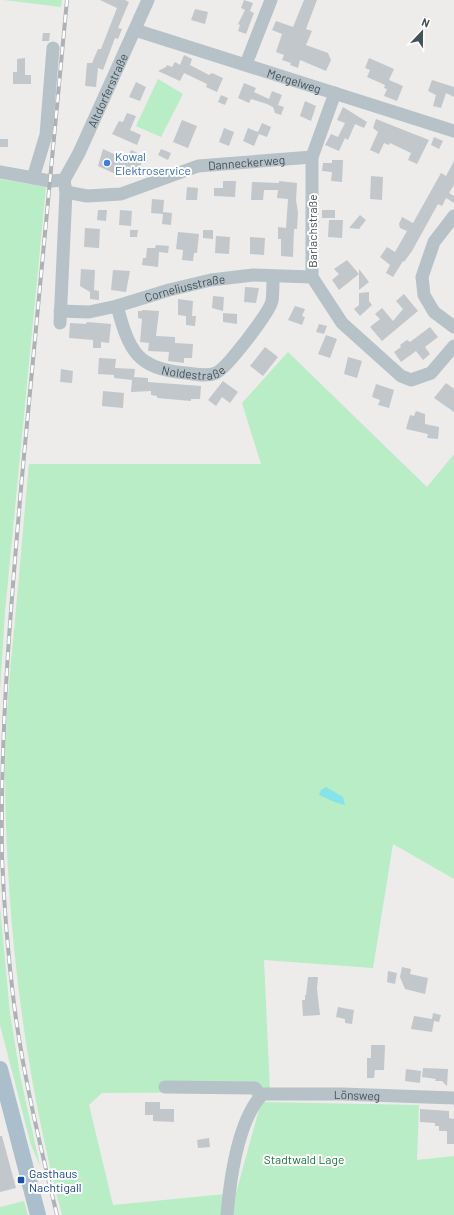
<svg xmlns="http://www.w3.org/2000/svg" width="454" height="1215" font-family="Barlow,sans-serif">
<style>
.green{fill:#b8edc5}
.water{fill:#85e3ea}
.building{fill:#c2c7cb}
.lines{fill:none;stroke-linecap:round;stroke-linejoin:round}
.minor{stroke:#b6c2c8;stroke-width:13}
.major{stroke:#aabfcb;stroke-width:16}
.rail-casing{stroke:#adb2b6;stroke-width:4}
.rail{stroke:#fff;stroke-width:2.5;stroke-dasharray:8;stroke-linecap:butt}
.shop-dot{fill:#3f7fe0;stroke:#fff;stroke-width:1.5}
.transit-dot{fill:#1a4fb4;stroke:#fff;stroke-width:1.5}
.labels{text-anchor:middle;dominant-baseline:central;stroke-width:4;stroke-linejoin:round;paint-order:stroke}
.street-label{font-size:12px;fill:#445158;stroke:#fff}
.shop-label{font-size:12px;fill:#366cbe;stroke:#fff;text-anchor:start}
.park-label{font-size:12px;fill:#177739;stroke:#fff}
.transit-label{font-size:12px;fill:#164399;stroke:#fff;text-anchor:start}
</style>
<rect width="100%" height="100%" fill="#eeebeb"/>
<path class="green" d="M4 0H62L61 7Z
M158 79 183 94 161 137 136 126Z
M0 179 46 187 5 612 0 691Z
M288 352 427 487 454 454V879L393 844 373 968 264 960 270 1092 102 1093 89 1105 113 1205 236 1193 261 1102 419 1105 417 1160 454 1156V1215H62C24 1072 6 923 5 775 5 723 10 671 15 619 20 568 24 516 29 464H261L242 403Z
M0 907 10 1013 20 1075 40 1166 31 1145 0 1025Z
M24 1201 28 1215H0V1207Z"/>
<path class="water" d="M326 787 343 797 345 805 337 803 319 795 321 790Z"/>
<path class="building" d="M100 0H125L129 2 118 28 122 29 118 39 115 38 103 70 98 68 96 87 85 86 87 63H92L98 49H101L117 8Z
M244 0 253 3 250 11 254 13 246 34 238 31 240 25 238 24 245 10 241 8Z
M304 0H317L306 29 312 31 306 45 328 53 331 60 326 71 300 60 298 68 290 65 291 63 282 60 284 55 276 52 282 34 272 30 276 21 293 27Z
M195 9 208 12 205 24 191 20Z
M43 33H50L49 41H42Z
M184 55 192 59 190 65 209 75 212 73 223 78 217 92 206 87 207 84 184 73 180 81 158 71 166 67 167 65 172 67 175 62 180 65Z
M25 58V75H31V84H13V72H17V59Z
M369 58 394 69 389 80 403 86 397 101 384 96 387 89 384 88 385 85 367 77 370 70 365 68Z
M432 80 454 87V97L446 93 441 108 433 106 436 95 428 91Z
M136 82 146 87 140 101 129 97Z
M244 83 256 88 254 92 269 99 272 91 282 95 278 105 284 107 281 115 275 113 273 107 267 104 251 99 249 103 238 98Z
M221 95 228 98 225 105 218 102Z
M305 101 316 106 311 121 300 116Z
M343 107 367 122 364 128 355 124 348 140 345 138 339 151 325 145 331 134 338 137 345 123 337 120Z
M127 113 136 116 130 130 141 135 137 145 112 134 119 121 123 122Z
M376 119 429 140 417 164 408 160 411 153 390 143 389 145 384 143 379 154 370 150 378 132 373 128Z
M182 120 197 126 188 148 173 142Z
M262 123 271 127 267 137 259 134 254 146 243 141 248 128 258 132Z
M224 128 234 132 229 146 219 142Z
M434 137 443 141 439 149 431 145Z
M0 139H8V147H0Z
M103 149 127 160 131 150 145 156 138 171 127 166 122 177 98 166Z
M161 149 171 153 168 160 158 155Z
M332 160H343L342 182 331 181 332 172 322 171 323 163H332Z
M454 161V185L449 193 454 196V203L446 198 442 206 438 204 412 251 404 262 403 261 393 277 386 273 390 265 380 257 387 247 395 252 407 231 400 228 399 224 402 217 413 223 441 173 446 176Z
M371 176 383 177 382 200 370 199Z
M223 181H236L235 197 214 196V188H223Z
M279 181 297 183 296 200 298 213 297 229H294L293 257 281 256V239H278V227L286 228 288 199 277 198 278 190H264L263 200H251L252 182 279 183Z
M187 187 198 188 197 200H186Z
M152 199 164 200 163 212 172 213 171 225 162 224 163 214 151 213Z
M98 210H107L106 221 97 220Z
M120 210 132 211 131 226 119 225Z
M322 210H335V218H322Z
M360 215 366 220 359 229 349 228Z
M329 220H343L342 238 328 237Z
M85 228 100 229 99 248 84 247Z
M130 230H138L137 237H130Z
M203 230H213V239L203 238Z
M178 232 199 234 197 253H194L193 261 182 260 183 250 176 249Z
M216 236 230 237 229 254 215 253Z
M250 237 265 238 264 255 250 254Z
M156 245 169 246 168 253 159 252 158 267 142 265 143 258H146L147 248H155Z
M347 260 359 274 339 290 332 280 339 274 334 269Z
M81 269 95 270 94 290 99 291V300L90 299V292L80 286Z
M359 269 369 282 359 290Z
M113 270 130 271 126 292 111 290Z
M245 287 259 288 256 303 244 302Z
M369 292V301L372 305 360 316 354 309 359 305V293Z
M404 294 418 311 382 341 370 327 380 319 375 314 382 308 393 321 403 309 396 301Z
M213 296 224 297 223 311 212 308Z
M178 299 193 301 192 316H196L195 326 186 325V316L178 315Z
M295 306 305 309 302 316 305 317 302 325 288 320Z
M142 310 159 311 156 336 175 337V343L193 344 192 358H184V363L168 361 169 352 148 351 149 343 140 342 142 319 138 318V311H142Z
M223 313 237 314V324L223 322Z
M87 322 111 324 109 343 101 342V348H93V340L69 338 70 323 86 324Z
M319 324 327 326 324 334 316 332Z
M430 327 438 337 425 347 430 354 423 360 416 351 401 362 394 352 401 347 400 345 407 340 410 342Z
M326 335 337 339 330 358 318 354Z
M265 347 278 357 263 376 250 366Z
M348 357 362 361 357 378 344 374Z
M99 358 116 359 115 368 135 369 134 377 148 378V382L201 386 200 399H191V401L157 398V396L151 395V391L131 392 132 380 114 378V375L98 374Z
M61 369 73 371 72 383 60 382Z
M223 381 238 392 230 403 222 397 216 406 208 400Z
M446 383 454 389V412L434 398Z
M376 384 394 390 389 408 378 405 380 400 372 397Z
M103 391 124 393 123 408 102 406Z
M416 411 425 414V424L439 427 438 439 427 438 428 434 406 429 410 415 414 416Z
M402 967 411 969 410 974 428 978 425 994 405 989 400 977Z
M388 971 397 973 395 984 387 982Z
M308 977H318L317 989 320 1015 303 1016 302 1000H305V995H306Z
M338 1007 354 1010 352 1024 345 1023V1019L336 1017Z
M433 1013 441 1015 439 1022 434 1021 432 1032 411 1029 414 1016 432 1019Z
M371 1045H385L384 1070H375L374 1078H367V1058H371Z
M423 1068 448 1069 447 1086 442 1081H435L436 1079 422 1077Z
M406 1069 421 1071 420 1083 405 1081Z
M145 1102H160V1109H174V1122L153 1121V1115H145Z
M420 1109 449 1111V1118L454 1119V1144H447V1131H439V1126H435V1123L420 1122Z
M0 1136H2L16 1188 0 1192Z
M209 1138 210 1147 198 1148 197 1140Z"/>
<g class="lines">
<g class="minor">
<path id="s1" d="M135 30 454 131"/>
<path d="M246 64 271 0"/>
<path d="M335 93 312 157V277L342 323 401 376 411 380 431 373 454 346"/>
<path d="M0 172 50 181 64 180"/>
<path d="M33 178 46 135 53 48"/>
<path id="s2" d="M66 192 87 196 121 194 198 166 312 157"/>
<path d="M454 216 434 242 422 277 424 295 434 312 454 327"/>
<path id="s3" d="M117 306C129 350 136 369 186 373 195 374 207 377 216 373 227 368 269 313 272 301 273 294 273 285 273 277"/>
<path id="s4" d="M60 311 89 312 117 306 169 290 211 280 253 275 312 277"/>
<path id="s5" d="M60 323 66 192 64 180 79 153 148 0"/>
<path d="M165 1087 255 1088 261 1096"/>
<path id="s6" d="M227 1215C230 1180 237 1123 261 1096L265 1094H342L454 1098"/>
</g>
<path class="major" d="M0 1069 38 1215"/>
<g class="rail-casing">
<path id="rail" d="M57 1215C40 1145 23 1075 14 1004 8 955 4 906 2 857 0 730 11 603 22 477 37 318 52 159 67 0"/>
</g>
<use href="#rail" class="rail"/>
</g>
<circle class="shop-dot" cx="107" cy="163" r="4"/>
<rect class="transit-dot" x="17" y="1176" width="8" height="8" rx="2"/>
<g class="labels">
<g class="street-label">
<text stroke="none"><textPath href="#s1" startOffset="167">Mergelweg</textPath></text>
<text stroke="none"><textPath href="#s5" startOffset="243">Altdorferstraße</textPath></text>
<text stroke="none"><textPath href="#s2" startOffset="186">Danneckerweg</textPath></text>
<text transform="translate(312 231) rotate(-90)">Barlachstraße</text>
<text stroke="none"><textPath href="#s4" startOffset="128">Corneliusstraße</textPath></text>
<text stroke="none"><textPath href="#s3" startOffset="114">Noldestraße</textPath></text>
<text stroke="none"><textPath href="#s6" startOffset="222">Lönsweg</textPath></text>
</g>
<g class="shop-label">
<text x="115" y="156">Kowal<tspan x="115" dy="14">Elektroservice</tspan></text>
</g>
<g class="park-label">
<text x="304" y="1159">Stadtwald Lage</text>
</g>
<g class="transit-label">
<text x="29" y="1173">Gasthaus<tspan x="29" dy="14">Nachtigall</tspan></text>
</g>
</g>
<g transform="translate(422 32) rotate(22)" stroke="#ffffff" stroke-width="3" paint-order="stroke">
<path d="M0-3L7 15L0 10L-7 15Z" fill="#445158"/>
<text y="-6" font-size="11" font-weight="bold" text-anchor="middle" fill="#445158">N</text>
</g>
</svg>
